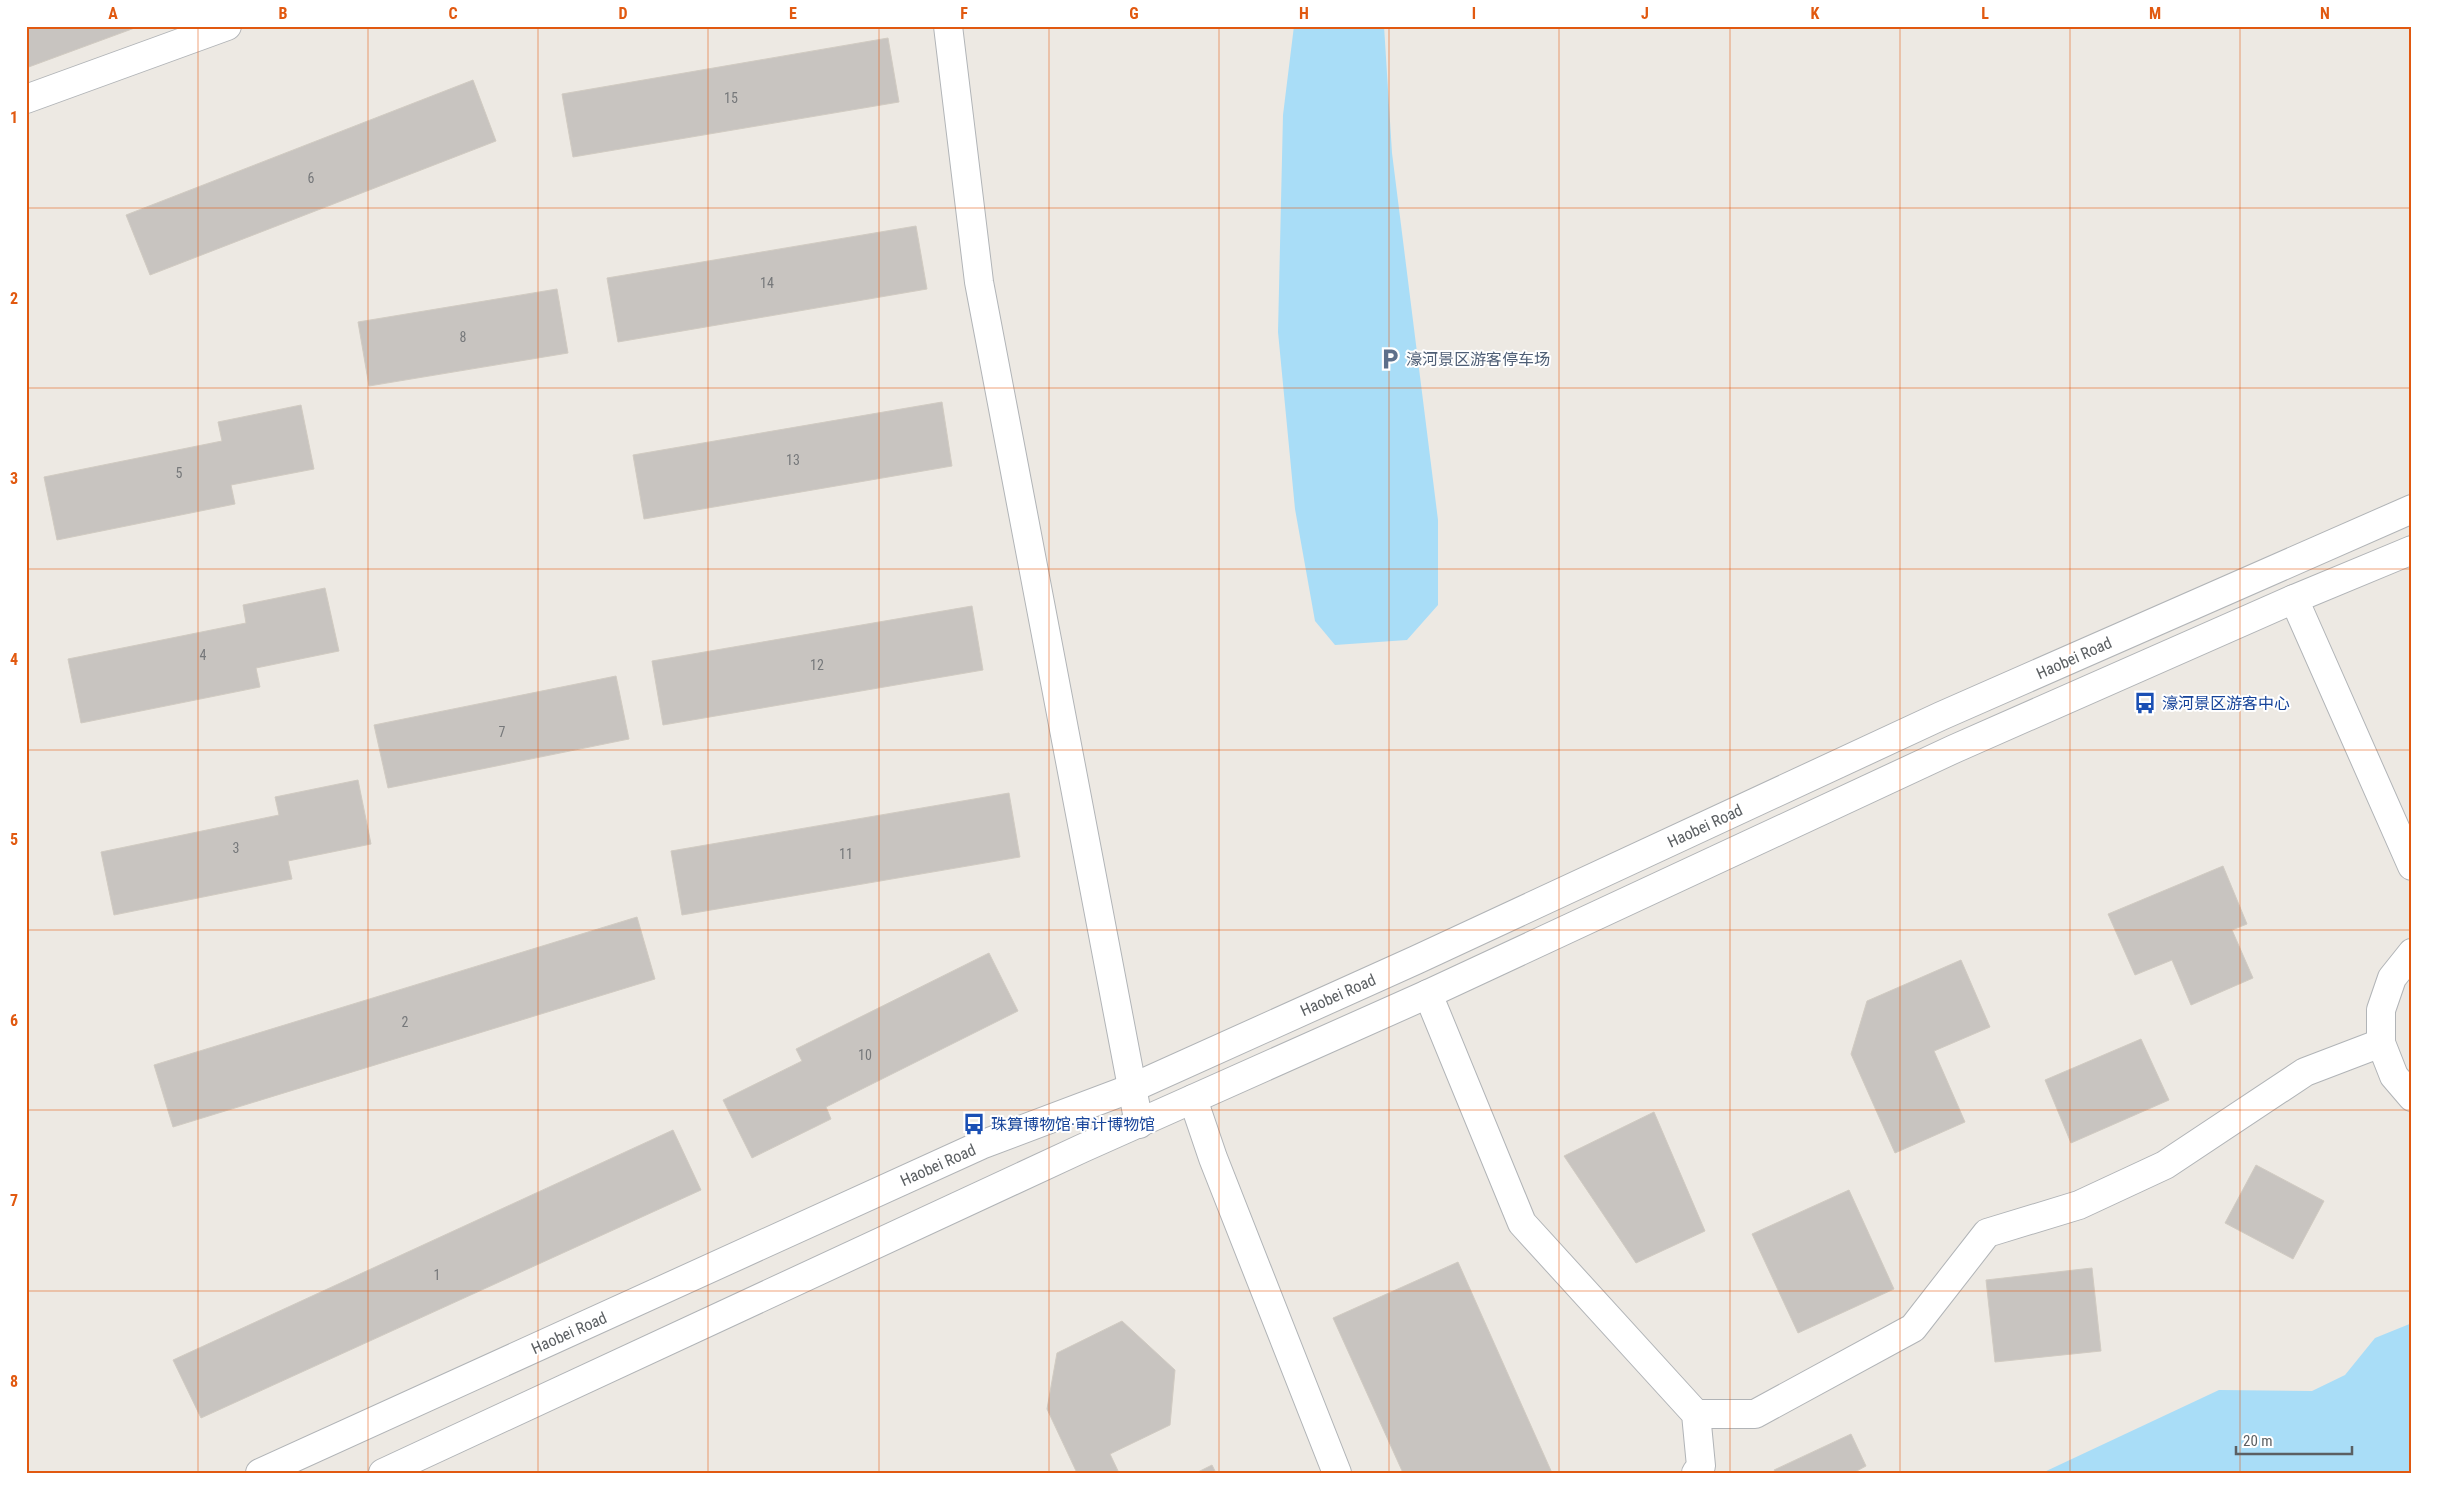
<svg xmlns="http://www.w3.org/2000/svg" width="2438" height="1499" font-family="'Roboto Condensed','Noto Sans SC',sans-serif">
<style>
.water{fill:#a9ddf7}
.building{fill:#c8c4c0;stroke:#d1cbc2}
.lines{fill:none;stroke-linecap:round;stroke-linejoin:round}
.minor-casing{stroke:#b1b4b7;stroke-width:30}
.tertiary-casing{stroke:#b1b4b7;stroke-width:30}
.minor{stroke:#fff;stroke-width:28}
.tertiary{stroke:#fff;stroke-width:28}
.grid{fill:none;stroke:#e15910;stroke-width:1;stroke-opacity:0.55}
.labels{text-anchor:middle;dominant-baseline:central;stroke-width:4;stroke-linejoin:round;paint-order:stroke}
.number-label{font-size:14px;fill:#76787a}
.service-label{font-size:16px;fill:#4e5e75;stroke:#fff;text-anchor:start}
.street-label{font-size:16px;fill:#5b5f62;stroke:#fff}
.transit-label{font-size:16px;fill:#164399;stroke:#fff;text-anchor:start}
.neatline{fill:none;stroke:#e15910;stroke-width:2}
.grid-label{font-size:16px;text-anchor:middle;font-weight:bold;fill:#e15910}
</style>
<rect width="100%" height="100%" fill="#ede9e3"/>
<path class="water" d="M1294 26H1384L1392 153 1438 520V605L1407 640 1335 645 1315 621 1295 509 1278 332 1283 115Z
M2412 1323V1473H2042L2219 1390 2312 1391 2345 1375 2375 1338Z"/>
<path class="building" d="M26 26H140L26 68Z
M888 38 899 102 573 157 562 94Z
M473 80 496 141 150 275 126 215Z
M916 226 927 289 618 342 607 278Z
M557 289 568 353 369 386 358 322Z
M942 402 952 466 644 519 633 455Z
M301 405 314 469 231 485 235 504 57 540 44 477 222 441 218 422Z
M325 588 339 651 256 668 260 687 81 723 68 659 246 623 243 605Z
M972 606 983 670 663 725 652 661Z
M616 676 629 739 388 788 374 725Z
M358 780 371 844 288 861 292 879 114 915 101 852 279 815 275 797Z
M1009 793 1020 857 682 915 671 851Z
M2223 866 2247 924 2232 930 2253 978 2191 1005 2172 960 2135 975 2108 914Z
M637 917 655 979 173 1127 154 1065Z
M989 953 1018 1011 826 1107 831 1119 752 1158 723 1100 802 1061 796 1049Z
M1961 960 1990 1027 1934 1051 1965 1122 1895 1153 1851 1054 1867 1001Z
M2141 1039 2169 1100 2071 1143 2045 1080Z
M1654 1112 1705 1231 1636 1263 1564 1156Z
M673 1130 701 1190 201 1418 173 1360Z
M2256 1165 2324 1201 2293 1259 2225 1223Z
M1849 1190 1894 1289 1798 1333 1752 1234Z
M1458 1262 1552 1473H1403L1333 1318Z
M2092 1268 2101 1351 1995 1362 1986 1280Z
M1122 1321 1175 1370 1170 1425 1110 1454 1119 1473H1077L1047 1409 1057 1353Z
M1851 1434 1866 1466 1853 1473H1776L1774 1470Z
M1212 1465 1216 1473H1196Z"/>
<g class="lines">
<g class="minor-casing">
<path id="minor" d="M948 26 979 282 1139 1124
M26 99 227 26
M2294 599 2412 866
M2412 953 2392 978 2381 1010V1043L2394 1076 2412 1097
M1428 994 1522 1223 1696 1414H1755L1913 1328 1987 1233 2079 1205 2165 1165 2305 1072 2381 1043
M1193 1099 1213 1158 1337 1473
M1696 1473 1701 1466 1696 1414"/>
</g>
<g class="tertiary-casing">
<path id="tertiary" d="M260 1473 981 1145 1132 1088 1416 960 1941 716 2412 509
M383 1473 1083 1148 1428 994 1954 749 2294 599 2412 550"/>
</g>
<use href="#minor" class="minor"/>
<use href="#tertiary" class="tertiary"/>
</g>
<path class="grid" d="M198 26V1473M368 26V1473M538 26V1473M708 26V1473M879 26V1473M1049 26V1473M1219 26V1473M1389 26V1473M1559 26V1473M1730 26V1473M1900 26V1473M2070 26V1473M2240 26V1473M26 208H2412M26 388H2412M26 569H2412M26 750H2412M26 930H2412M26 1110H2412M26 1291H2412"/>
<defs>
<g id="parking-bare" transform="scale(1.725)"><path d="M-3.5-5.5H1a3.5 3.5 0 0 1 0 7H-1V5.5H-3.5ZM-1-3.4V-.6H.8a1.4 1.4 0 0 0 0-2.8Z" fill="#5c6f8a" stroke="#fff" stroke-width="2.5" paint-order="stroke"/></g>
<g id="bus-bare" transform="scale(1.725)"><path d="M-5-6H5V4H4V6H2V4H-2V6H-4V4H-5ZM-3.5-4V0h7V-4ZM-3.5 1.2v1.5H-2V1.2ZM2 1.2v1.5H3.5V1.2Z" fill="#1a4fb4" stroke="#fff" stroke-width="2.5" paint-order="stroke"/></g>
</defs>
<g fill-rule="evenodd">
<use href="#parking-bare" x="1390" y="359"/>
<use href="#bus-bare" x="2145" y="703"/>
<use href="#bus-bare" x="974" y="1124"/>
</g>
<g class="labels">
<g class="number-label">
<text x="731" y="98">15</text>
<text x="311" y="178">6</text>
<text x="767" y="283">14</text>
<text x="463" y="337">8</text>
<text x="793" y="460">13</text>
<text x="179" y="473">5</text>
<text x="203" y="655">4</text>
<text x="817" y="665">12</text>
<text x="502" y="732">7</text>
<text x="236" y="848">3</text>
<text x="846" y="854">11</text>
<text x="405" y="1022">2</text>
<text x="865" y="1055">10</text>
<text x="437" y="1275">1</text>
</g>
<g class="service-label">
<text x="1406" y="359">濠河景区游客停车场</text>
</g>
<g class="street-label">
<text transform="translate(2074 658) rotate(-24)">Haobei Road</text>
<text transform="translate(1705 826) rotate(-25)">Haobei Road</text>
<text transform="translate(1338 995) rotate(-24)">Haobei Road</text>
<text transform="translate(938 1165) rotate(-24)">Haobei Road</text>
<text transform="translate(569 1333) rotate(-24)">Haobei Road</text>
</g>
<g class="transit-label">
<text x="2162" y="703">濠河景区游客中心</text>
<text x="991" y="1124">珠算博物馆·审计博物馆</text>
</g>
</g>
<rect width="2438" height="1499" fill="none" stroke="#ffffff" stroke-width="55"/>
<path d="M2236 1446v8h116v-8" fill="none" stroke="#5b5f62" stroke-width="2.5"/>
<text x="2243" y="1446" font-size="15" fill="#5b5f62" stroke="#ffffff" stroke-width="4" paint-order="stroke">20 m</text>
<rect x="28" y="28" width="2382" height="1444" class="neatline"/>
<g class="grid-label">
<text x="113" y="19">A</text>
<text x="283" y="19">B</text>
<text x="453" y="19">C</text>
<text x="623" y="19">D</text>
<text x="793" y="19">E</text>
<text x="964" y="19">F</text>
<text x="1134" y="19">G</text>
<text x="1304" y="19">H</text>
<text x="1474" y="19">I</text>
<text x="1645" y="19">J</text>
<text x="1815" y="19">K</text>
<text x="1985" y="19">L</text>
<text x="2155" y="19">M</text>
<text x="2325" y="19">N</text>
<text x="14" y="123">1</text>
<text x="14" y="304">2</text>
<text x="14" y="484">3</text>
<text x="14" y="665">4</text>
<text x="14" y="845">5</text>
<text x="14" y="1026">6</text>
<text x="14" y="1206">7</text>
<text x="14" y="1387">8</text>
</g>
</svg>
